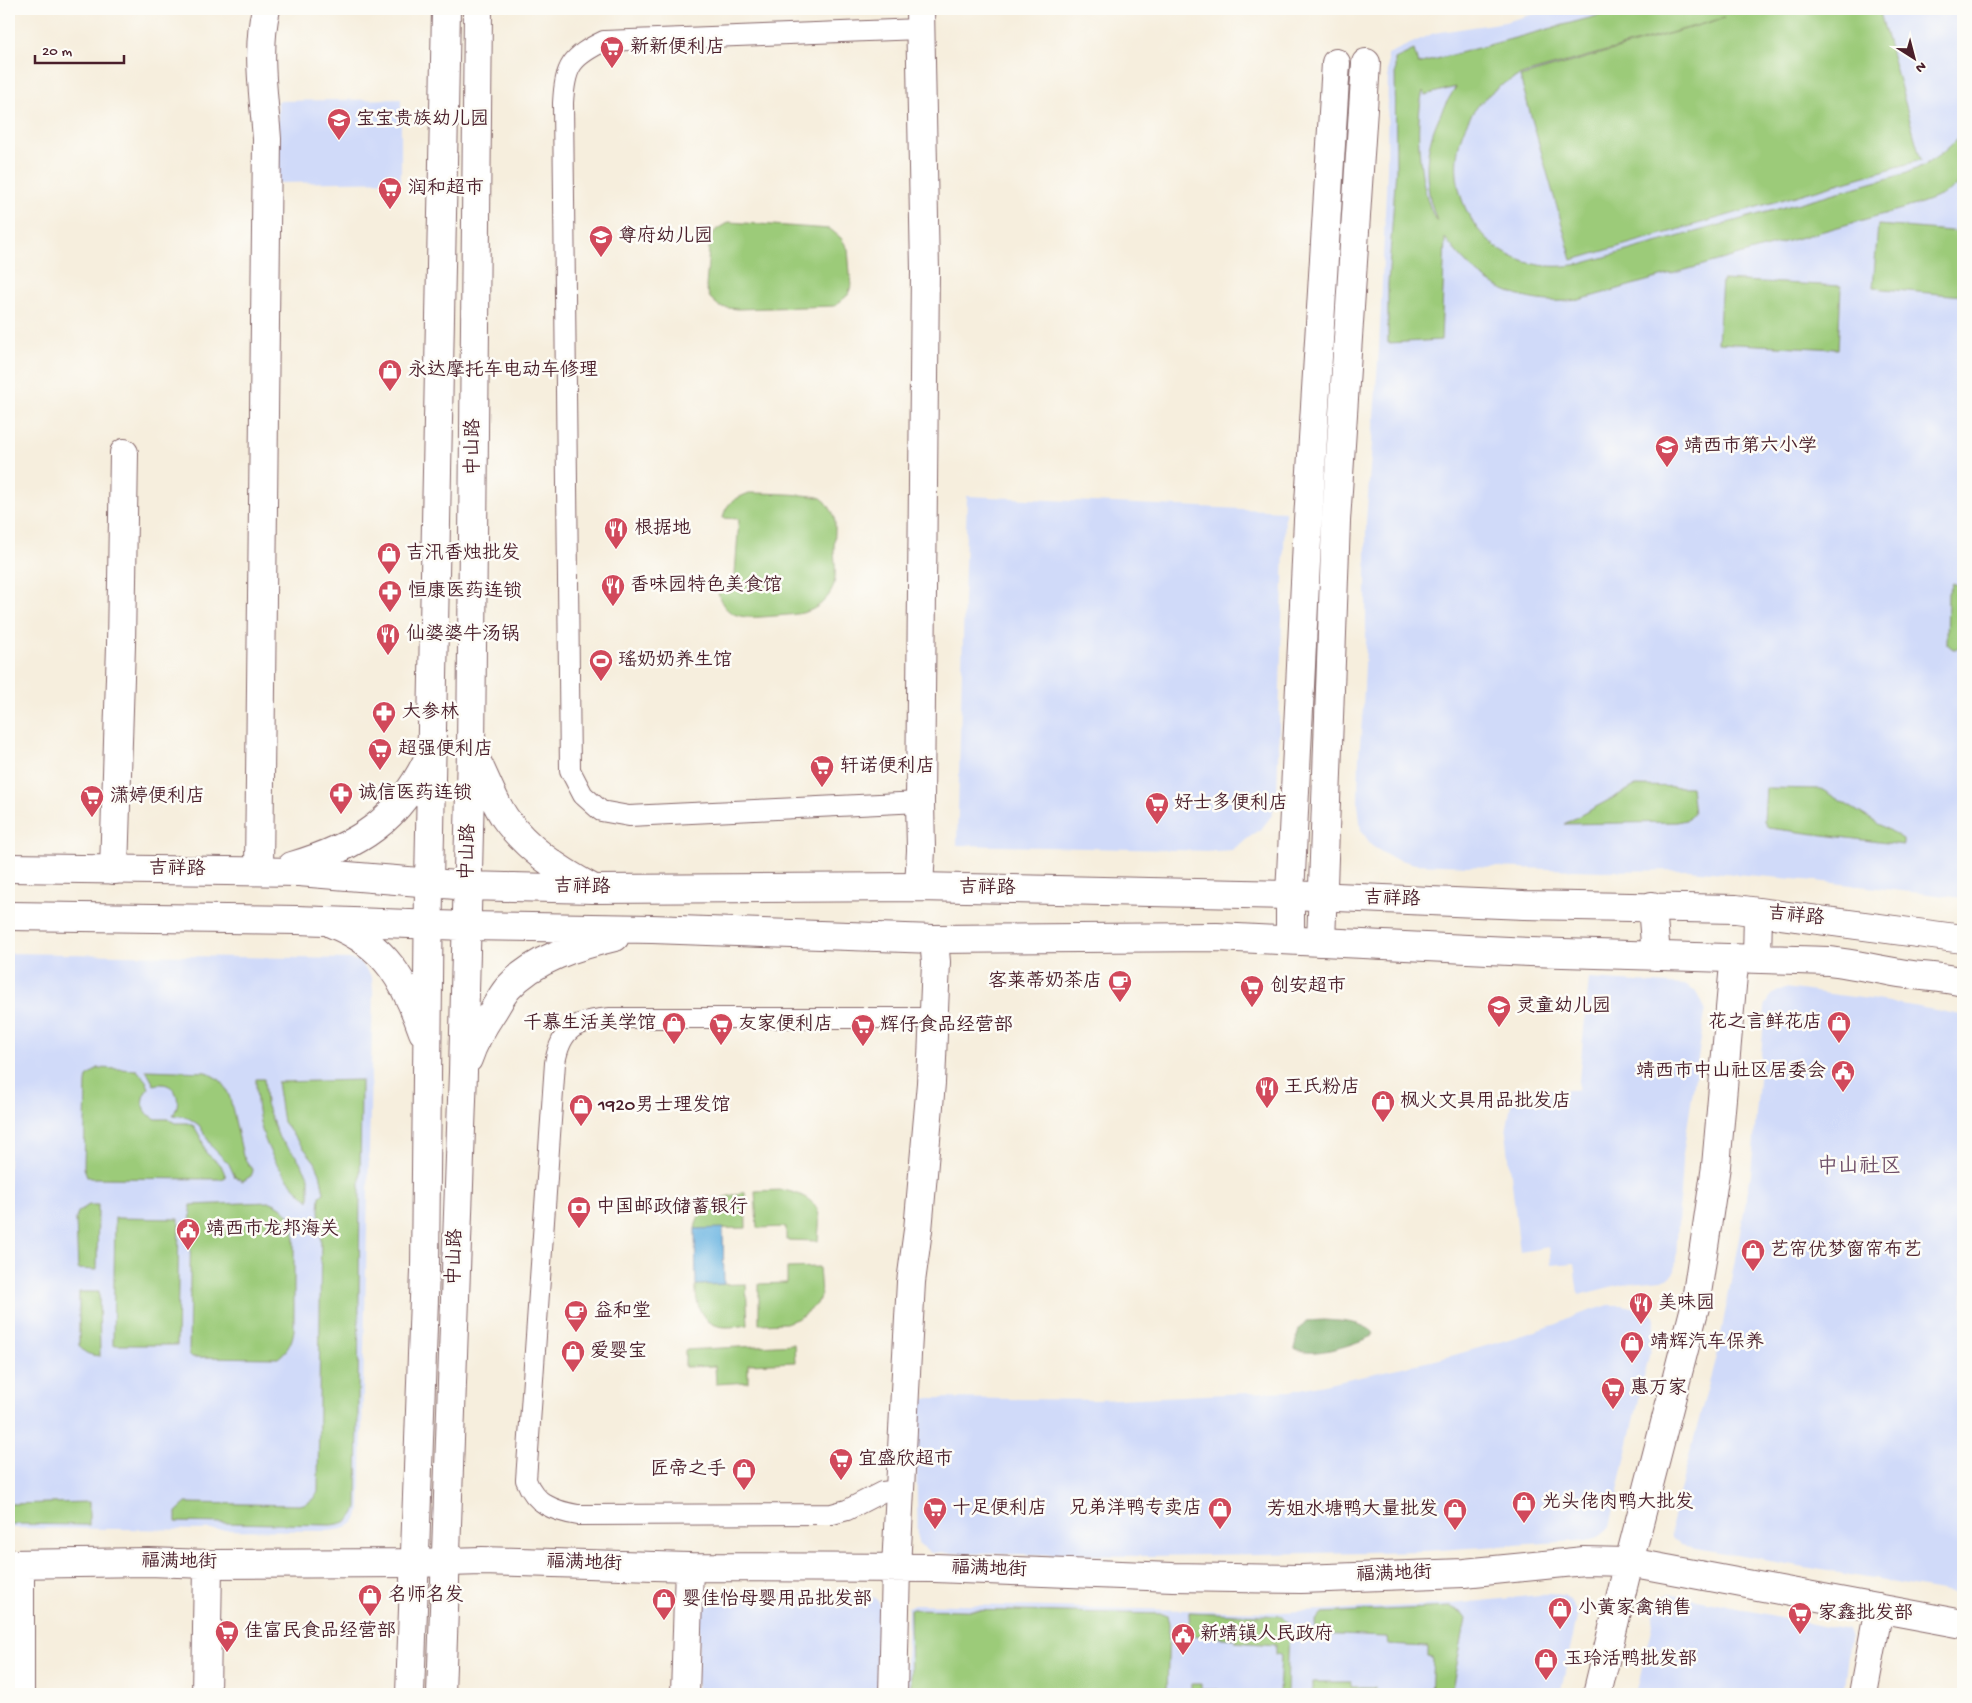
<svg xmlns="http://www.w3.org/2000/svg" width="1972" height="1703" font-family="'Gochi Hand','LXGW WenKai TC',sans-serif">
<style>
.built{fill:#d0daf9}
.green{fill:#9ccb79;stroke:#737552;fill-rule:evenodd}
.forest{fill:#7daf69;stroke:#64674a}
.water{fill:#68b3e1;stroke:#596986}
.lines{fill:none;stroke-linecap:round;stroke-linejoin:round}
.pedestrian-casing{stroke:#866769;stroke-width:22}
.minor-casing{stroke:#866769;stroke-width:30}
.tertiary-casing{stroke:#866769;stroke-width:30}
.primary-casing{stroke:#866769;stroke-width:30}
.pedestrian{stroke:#fff;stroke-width:20}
.minor{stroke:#fff;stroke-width:28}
.tertiary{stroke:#fff;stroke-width:28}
.primary{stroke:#fff;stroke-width:28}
.labels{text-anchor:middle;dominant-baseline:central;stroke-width:5;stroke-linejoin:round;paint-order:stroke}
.poi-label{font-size:19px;fill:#4a1f2b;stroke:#fdfcf7;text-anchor:start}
.street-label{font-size:19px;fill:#4a1f2b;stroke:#fdfcf7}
.quarter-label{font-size:21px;fill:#6f4f68;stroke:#fdfcf7}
</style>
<rect width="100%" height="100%" fill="#fdfcf7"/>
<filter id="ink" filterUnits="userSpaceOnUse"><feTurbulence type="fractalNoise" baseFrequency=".02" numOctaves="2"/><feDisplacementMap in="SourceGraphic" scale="10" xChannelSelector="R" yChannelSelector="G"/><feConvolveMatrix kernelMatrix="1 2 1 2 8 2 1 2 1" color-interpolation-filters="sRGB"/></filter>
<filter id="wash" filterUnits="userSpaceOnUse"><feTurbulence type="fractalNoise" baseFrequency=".0096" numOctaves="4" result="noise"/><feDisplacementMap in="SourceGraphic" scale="20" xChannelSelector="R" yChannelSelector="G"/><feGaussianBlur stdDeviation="1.12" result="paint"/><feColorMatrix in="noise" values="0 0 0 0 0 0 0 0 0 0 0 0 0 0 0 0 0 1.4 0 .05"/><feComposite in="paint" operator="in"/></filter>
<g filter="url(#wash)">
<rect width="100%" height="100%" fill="#f6eedd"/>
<path class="built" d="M1552 9H1963V898L1816 881 1689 870 1602 871 1415 864 1390 857 1372 846 1361 830 1358 803 1359 757 1363 707 1366 644V522L1379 349 1387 169 1388 54 1434 33 1505 22Z
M401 99V181L277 183 278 101Z
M967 496 1285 511 1277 796 1272 815 1262 828 1232 850 1216 851 957 845Z
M9 953 349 959 359 961 368 972 372 978 373 992 360 1510 357 1520 351 1525 342 1529 329 1531 9 1528Z
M1589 979 1685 985 1696 992 1702 1001 1705 1013 1682 1161 1675 1273 1670 1277 1661 1280 1622 1284 1578 1295 1574 1263 1551 1265 1549 1247 1520 1252 1506 1132 1514 1089 1578 1090Z
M1784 988 1884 1001 1963 1015V1595L1680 1545 1672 1538 1671 1524 1719 1345 1751 1174 1765 1008 1771 995Z
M1609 1305H1623L1650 1311 1655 1318V1329L1610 1526 1603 1534 1591 1540 1424 1551 1148 1556 931 1553 918 1543 915 1406 920 1400 930 1398 1097 1400 1291 1391 1440 1359 1500 1342 1557 1324 1577 1315Z
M722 1593 874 1597 879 1602 881 1608 880 1694H696L700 1606 712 1594Z
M1549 1594 1563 1595 1571 1602 1578 1613 1560 1694H905L908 1607 914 1604 1281 1612 1452 1604Z
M1669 1594 1847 1631 1850 1639 1843 1694H1636L1656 1606 1660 1598Z"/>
<path class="green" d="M1623 9H1879L1921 160 1572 260 1520 77 1724 18 1524 74C1407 118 1453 288 1580 264L1907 173C1930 163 1948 152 1963 131V182L1943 195 1916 205 1579 300C1518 307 1480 285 1445 238L1441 340 1388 343V284L1396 169 1395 59 1414 50 1418 64ZM1456 87C1434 121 1422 151 1429 193 1430 203 1435 213 1437 222 1419 193 1414 124 1423 91L1425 95Z
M729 222 830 229 841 238 848 249 851 286 848 295 835 306 737 309 720 307 710 298 706 287 710 237 717 229Z
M1878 225 1963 232V296L1873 288Z
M1722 280 1841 286 1838 349 1718 343Z
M749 493C761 493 812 494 821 498 826 501 830 508 833 513 837 523 834 540 834 551 835 564 838 583 829 595 814 615 798 614 775 616 748 618 722 622 717 587L734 588 739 519 723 518C726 502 735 499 749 493Z
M1953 583 1963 587V648L1953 649 1947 644 1948 593Z
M1635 786 1691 787 1694 813 1689 819 1677 822 1564 824Z
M1766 788 1821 789 1903 839V845L1768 828 1764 821Z
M98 1068 137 1070 146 1081 149 1088C141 1096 141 1104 146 1113L156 1119H168L175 1123H187L194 1126 202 1140 206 1153 221 1165 226 1177 221 1179 91 1178 87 1176 84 1168 86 1083 87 1077Z
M146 1070 206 1072 220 1080 225 1086 230 1098 243 1156 253 1171 251 1176 243 1181 235 1177 229 1164 213 1148 199 1125 187 1117 173 1115C184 1099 174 1079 154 1085Z
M256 1079H264L266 1104 279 1138 297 1157 309 1177V1201C270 1165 256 1133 256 1079Z
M361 1080 357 1507C353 1521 344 1524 330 1525L176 1522V1512L186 1503 299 1505C309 1503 313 1501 318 1491L321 1228 319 1211 320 1196 324 1193 320 1173 315 1162 283 1122 277 1082Z
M782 1190C796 1192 817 1199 819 1216 820 1224 818 1233 818 1241L786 1240V1227L757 1228 755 1191Z
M745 1192 746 1228 695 1229C700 1200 721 1198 745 1192Z
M271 1202C284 1207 290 1214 294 1228V1330C292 1343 288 1350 278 1358L192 1357 189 1354 191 1205Z
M89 1205H98L97 1270 78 1269 76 1219 78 1212Z
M115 1218 179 1219 177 1345H113Z
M819 1267 821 1294 817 1304 799 1318 786 1323 759 1324V1284L787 1283V1268Z
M746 1284 748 1325C741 1326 734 1327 727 1327 702 1327 695 1305 696 1285Z
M79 1292H99L100 1356C90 1355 84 1354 79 1345Z
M794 1344 795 1362 748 1364V1382L716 1384 715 1366 685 1367V1350Z
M89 1502V1525L9 1524V1504Z
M1451 1607 1461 1612 1466 1619 1451 1694H1431L1433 1657 1428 1656V1647L1388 1645 1387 1637 1316 1634 1315 1623 1322 1613Z
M910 1609 1163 1614 1167 1616 1169 1623 1167 1694H911Z
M1189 1612 1283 1616 1289 1623 1287 1694H1279L1281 1655 1276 1654V1645L1235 1642V1639L1190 1635Z
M1313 1682H1351V1687H1375V1694H1313Z
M1191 1684H1201V1690H1219V1694H1191Z"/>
<path class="forest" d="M1323 1320C1339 1321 1359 1321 1372 1331L1374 1335C1356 1344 1312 1359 1294 1349L1299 1329 1306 1321Z"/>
<path class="water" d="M723 1228 724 1284 696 1285 695 1229Z"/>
</g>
<g filter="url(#ink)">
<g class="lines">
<g class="pedestrian-casing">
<path id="pedestrian" d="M920 802 629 816 601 811 583 795 570 770 563 103C565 66 571 57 604 41L920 29
M900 1490 882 1492 847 1510 832 1514 578 1515C554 1511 535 1504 526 1480L555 1063C561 1027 577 1021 610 1018H934"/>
</g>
<g class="minor-casing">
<path id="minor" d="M114 870 121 645 124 453
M259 871 267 139C264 97 256 50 266 9
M919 887 921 850 920 802 925 271 920 9
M9 1564 148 1562 208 1564 415 1563 482 1561 689 1567 935 1568 1173 1577 1301 1579 1464 1573 1584 1561 1629 1562 1963 1624
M20 1694V1564
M206 1694 208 1564
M685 1694 689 1567
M893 1694 896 1568 905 1391 911 1282 918 1230 931 1083 936 962 934 939
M1597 1694 1629 1562 1695 1307 1716 1166 1733 975 1736 959
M1863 1694 1879 1608"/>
</g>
<g class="tertiary-casing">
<path id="tertiary" d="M1290 939V895L1308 520 1336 63
M1321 942 1336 521 1366 63"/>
</g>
<g class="primary-casing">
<path id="primary" d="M474 756C485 776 492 799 505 818 527 849 559 870 592 888
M292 866C359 846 399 821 430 755
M9 868 299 872 468 886 593 889 919 887 1290 895 1524 905 1736 909 1963 939
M1652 906 1656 956
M9 916 297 920 466 926 652 929 934 939 1217 937 1530 952 1829 961C1855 964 1880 970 1906 974 1925 977 1944 977 1963 982
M333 924C386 945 405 981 423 1032
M1757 959 1758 913
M468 1059C474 1041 483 1026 493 1011 498 1003 502 995 508 988 535 958 577 946 615 937
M410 1694 425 1270 429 883 446 9
M441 1694 463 1072 471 751 478 9"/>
</g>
<use href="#pedestrian" class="pedestrian"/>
<use href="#minor" class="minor"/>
<use href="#tertiary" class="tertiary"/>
<use href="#primary" class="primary"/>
</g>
</g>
<defs>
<g id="supermarket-pin" transform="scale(1.25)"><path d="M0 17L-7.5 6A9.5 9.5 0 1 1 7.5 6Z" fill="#d1495b" stroke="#fdfcf7"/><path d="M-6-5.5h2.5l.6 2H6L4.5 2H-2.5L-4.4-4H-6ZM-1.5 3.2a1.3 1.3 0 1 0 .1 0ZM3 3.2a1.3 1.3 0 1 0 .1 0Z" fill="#fff"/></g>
<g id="school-pin" transform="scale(1.25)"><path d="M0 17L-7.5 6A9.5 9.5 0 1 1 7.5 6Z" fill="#d1495b" stroke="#fdfcf7"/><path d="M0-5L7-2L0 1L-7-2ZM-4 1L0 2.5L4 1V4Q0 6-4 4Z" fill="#fff"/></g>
<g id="shop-pin" transform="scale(1.25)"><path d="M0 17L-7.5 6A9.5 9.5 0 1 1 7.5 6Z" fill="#d1495b" stroke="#fdfcf7"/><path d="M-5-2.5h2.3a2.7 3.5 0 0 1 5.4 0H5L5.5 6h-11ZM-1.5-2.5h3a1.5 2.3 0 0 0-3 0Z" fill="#fff"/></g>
<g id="restaurant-pin" transform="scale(1.25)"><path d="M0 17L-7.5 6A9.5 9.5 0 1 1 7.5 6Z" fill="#d1495b" stroke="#fdfcf7"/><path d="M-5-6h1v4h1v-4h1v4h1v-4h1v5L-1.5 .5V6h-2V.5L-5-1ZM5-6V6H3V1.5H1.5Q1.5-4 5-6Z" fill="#fff"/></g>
<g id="pharmacy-pin" transform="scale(1.25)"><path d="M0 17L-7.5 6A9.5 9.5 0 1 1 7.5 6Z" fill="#d1495b" stroke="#fdfcf7"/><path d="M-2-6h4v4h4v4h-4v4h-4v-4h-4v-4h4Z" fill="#fff"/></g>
<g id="stadium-pin" transform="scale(1.25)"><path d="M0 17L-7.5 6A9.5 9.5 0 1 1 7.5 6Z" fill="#d1495b" stroke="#fdfcf7"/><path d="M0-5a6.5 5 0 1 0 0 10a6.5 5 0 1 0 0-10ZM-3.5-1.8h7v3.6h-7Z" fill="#fff"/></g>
<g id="cafe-pin" transform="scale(1.25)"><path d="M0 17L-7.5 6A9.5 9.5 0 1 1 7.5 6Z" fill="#d1495b" stroke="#fdfcf7"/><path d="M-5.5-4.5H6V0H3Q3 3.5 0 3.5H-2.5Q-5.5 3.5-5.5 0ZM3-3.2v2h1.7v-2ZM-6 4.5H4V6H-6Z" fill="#fff"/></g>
<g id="civic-pin" transform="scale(1.25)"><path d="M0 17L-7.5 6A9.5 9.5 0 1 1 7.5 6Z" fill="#d1495b" stroke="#fdfcf7"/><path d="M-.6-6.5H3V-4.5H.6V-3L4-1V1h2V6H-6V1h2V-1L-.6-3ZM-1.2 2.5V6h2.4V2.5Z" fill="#fff"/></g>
<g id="bank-pin" transform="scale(1.25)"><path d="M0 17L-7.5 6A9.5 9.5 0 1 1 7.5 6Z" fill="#d1495b" stroke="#fdfcf7"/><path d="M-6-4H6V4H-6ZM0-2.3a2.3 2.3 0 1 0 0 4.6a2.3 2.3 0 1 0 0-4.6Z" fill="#fff"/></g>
</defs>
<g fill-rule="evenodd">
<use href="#supermarket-pin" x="612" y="48"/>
<use href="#school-pin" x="339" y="120"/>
<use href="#supermarket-pin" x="390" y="189"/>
<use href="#school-pin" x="601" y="237"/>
<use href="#shop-pin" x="390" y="371"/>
<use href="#school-pin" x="1667" y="447"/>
<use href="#restaurant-pin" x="616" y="529"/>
<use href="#shop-pin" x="389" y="554"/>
<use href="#restaurant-pin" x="613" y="586"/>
<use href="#pharmacy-pin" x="390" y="592"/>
<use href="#restaurant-pin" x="388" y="635"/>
<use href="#stadium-pin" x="601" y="661"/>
<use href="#pharmacy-pin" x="384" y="713"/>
<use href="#supermarket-pin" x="380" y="750"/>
<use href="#supermarket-pin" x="822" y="767"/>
<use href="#pharmacy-pin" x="341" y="794"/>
<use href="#supermarket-pin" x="92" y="797"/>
<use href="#supermarket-pin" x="1157" y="804"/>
<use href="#cafe-pin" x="1120" y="982"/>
<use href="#supermarket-pin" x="1252" y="987"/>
<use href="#school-pin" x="1499" y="1007"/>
<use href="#shop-pin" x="1839" y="1023"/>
<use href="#shop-pin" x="674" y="1024"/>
<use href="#supermarket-pin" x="721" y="1025"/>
<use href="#supermarket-pin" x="863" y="1026"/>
<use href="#civic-pin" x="1843" y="1072"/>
<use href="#restaurant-pin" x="1267" y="1088"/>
<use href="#shop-pin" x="1383" y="1102"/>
<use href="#shop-pin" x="581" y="1106"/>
<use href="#bank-pin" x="579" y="1208"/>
<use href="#civic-pin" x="188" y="1230"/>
<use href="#shop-pin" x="1753" y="1251"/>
<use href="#restaurant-pin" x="1641" y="1304"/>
<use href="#cafe-pin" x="576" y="1312"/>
<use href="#shop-pin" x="1632" y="1343"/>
<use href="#shop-pin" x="573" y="1352"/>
<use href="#supermarket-pin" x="1613" y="1389"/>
<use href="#supermarket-pin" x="841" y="1460"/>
<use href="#shop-pin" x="744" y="1470"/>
<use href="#shop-pin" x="1524" y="1503"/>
<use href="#supermarket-pin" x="935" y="1509"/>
<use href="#shop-pin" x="1220" y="1509"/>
<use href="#shop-pin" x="1455" y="1510"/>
<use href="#shop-pin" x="370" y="1596"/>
<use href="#shop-pin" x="664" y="1600"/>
<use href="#shop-pin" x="1560" y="1609"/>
<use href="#supermarket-pin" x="1800" y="1614"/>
<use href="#supermarket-pin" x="227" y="1632"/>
<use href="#civic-pin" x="1183" y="1635"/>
<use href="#shop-pin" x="1546" y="1660"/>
</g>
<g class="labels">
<g class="poi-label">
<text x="630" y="48">新新便利店</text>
<text x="356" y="120">宝宝贵族幼儿园</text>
<text x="408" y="189">润和超市</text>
<text x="618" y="237">尊府幼儿园</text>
<text x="408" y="371">永达摩托车电动车修理</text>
<text x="1684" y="447">靖西市第六小学</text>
<text x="634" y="529">根据地</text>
<text x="406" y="554">吉汛香烛批发</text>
<text x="630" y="586">香味园特色美食馆</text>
<text x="408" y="592">恒康医药连锁</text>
<text x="406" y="635">仙婆婆牛汤锅</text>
<text x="618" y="661">瑶奶奶养生馆</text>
<text x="402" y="713">大参林</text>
<text x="398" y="750">超强便利店</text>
<text x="840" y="767">轩诺便利店</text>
<text x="358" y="794">诚信医药连锁</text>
<text x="110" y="797">潇婷便利店</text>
<text x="1174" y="804">好士多便利店</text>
<text x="1102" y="982" text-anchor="end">客莱蒂奶茶店</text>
<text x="1270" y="987">创安超市</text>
<text x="1516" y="1007">灵童幼儿园</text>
<text x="1822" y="1023" text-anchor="end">花之言鲜花店</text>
<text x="656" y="1024" text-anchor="end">千慕生活美学馆</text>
<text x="738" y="1025">友家便利店</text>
<text x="880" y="1026">辉仔食品经营部</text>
<text x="1826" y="1072" text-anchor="end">靖西市中山社区居委会</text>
<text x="1284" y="1088">王氏粉店</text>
<text x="1400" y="1102">枫火文具用品批发店</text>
<text x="598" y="1106">1920男士理发馆</text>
<text x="596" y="1208">中国邮政储蓄银行</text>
<text x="206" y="1230">靖西市龙邦海关</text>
<text x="1770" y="1251">艺帘优梦窗帘布艺</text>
<text x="1658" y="1304">美味园</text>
<text x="594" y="1312">益和堂</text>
<text x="1650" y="1343">靖辉汽车保养</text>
<text x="590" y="1352">爱婴宝</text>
<text x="1630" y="1389">惠万家</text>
<text x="858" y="1460">宜盛欣超市</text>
<text x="726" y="1470" text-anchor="end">匠帝之手</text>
<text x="1542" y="1503">光头佬肉鸭大批发</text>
<text x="952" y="1509">十足便利店</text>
<text x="1202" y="1509" text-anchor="end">兄弟洋鸭专卖店</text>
<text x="1438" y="1510" text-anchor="end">芳姐水塘鸭大量批发</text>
<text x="388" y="1596">名师名发</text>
<text x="682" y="1600">婴佳怡母婴用品批发部</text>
<text x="1578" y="1609">小黄家禽销售</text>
<text x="1818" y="1614">家鑫批发部</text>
<text x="244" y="1632">佳富民食品经营部</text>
<text x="1200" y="1635">新靖镇人民政府</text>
<text x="1564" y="1660">玉玲活鸭批发部</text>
</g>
<g class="street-label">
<text transform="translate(474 447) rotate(-90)">中山路</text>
<text transform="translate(469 852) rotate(-88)">中山路</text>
<text transform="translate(177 870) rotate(1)">吉祥路</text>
<text transform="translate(582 888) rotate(1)">吉祥路</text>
<text transform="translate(987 889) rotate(1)">吉祥路</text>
<text transform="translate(1392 900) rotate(2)">吉祥路</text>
<text transform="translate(1796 917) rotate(6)">吉祥路</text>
<text transform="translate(456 1257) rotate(-88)">中山路</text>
<text transform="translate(179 1563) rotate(1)">福满地街</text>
<text transform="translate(584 1564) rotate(2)">福满地街</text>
<text transform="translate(989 1570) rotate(2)">福满地街</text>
<text transform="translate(1394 1575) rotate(-2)">福满地街</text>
</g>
<g class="quarter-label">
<text x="1859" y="1168">中山社区</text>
</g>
</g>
<rect width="1972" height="1703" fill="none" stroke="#fdfcf7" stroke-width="30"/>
<g transform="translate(1914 58) rotate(144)" stroke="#fdfcf7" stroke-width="4" paint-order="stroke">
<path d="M0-4L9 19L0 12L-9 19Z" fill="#4a1f2b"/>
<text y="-8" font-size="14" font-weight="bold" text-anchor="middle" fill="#4a1f2b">N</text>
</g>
<path d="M35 55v8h89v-8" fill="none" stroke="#4a1f2b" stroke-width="2.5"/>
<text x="42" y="55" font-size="15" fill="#4a1f2b" stroke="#fdfcf7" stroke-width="4" paint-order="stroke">20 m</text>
</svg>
